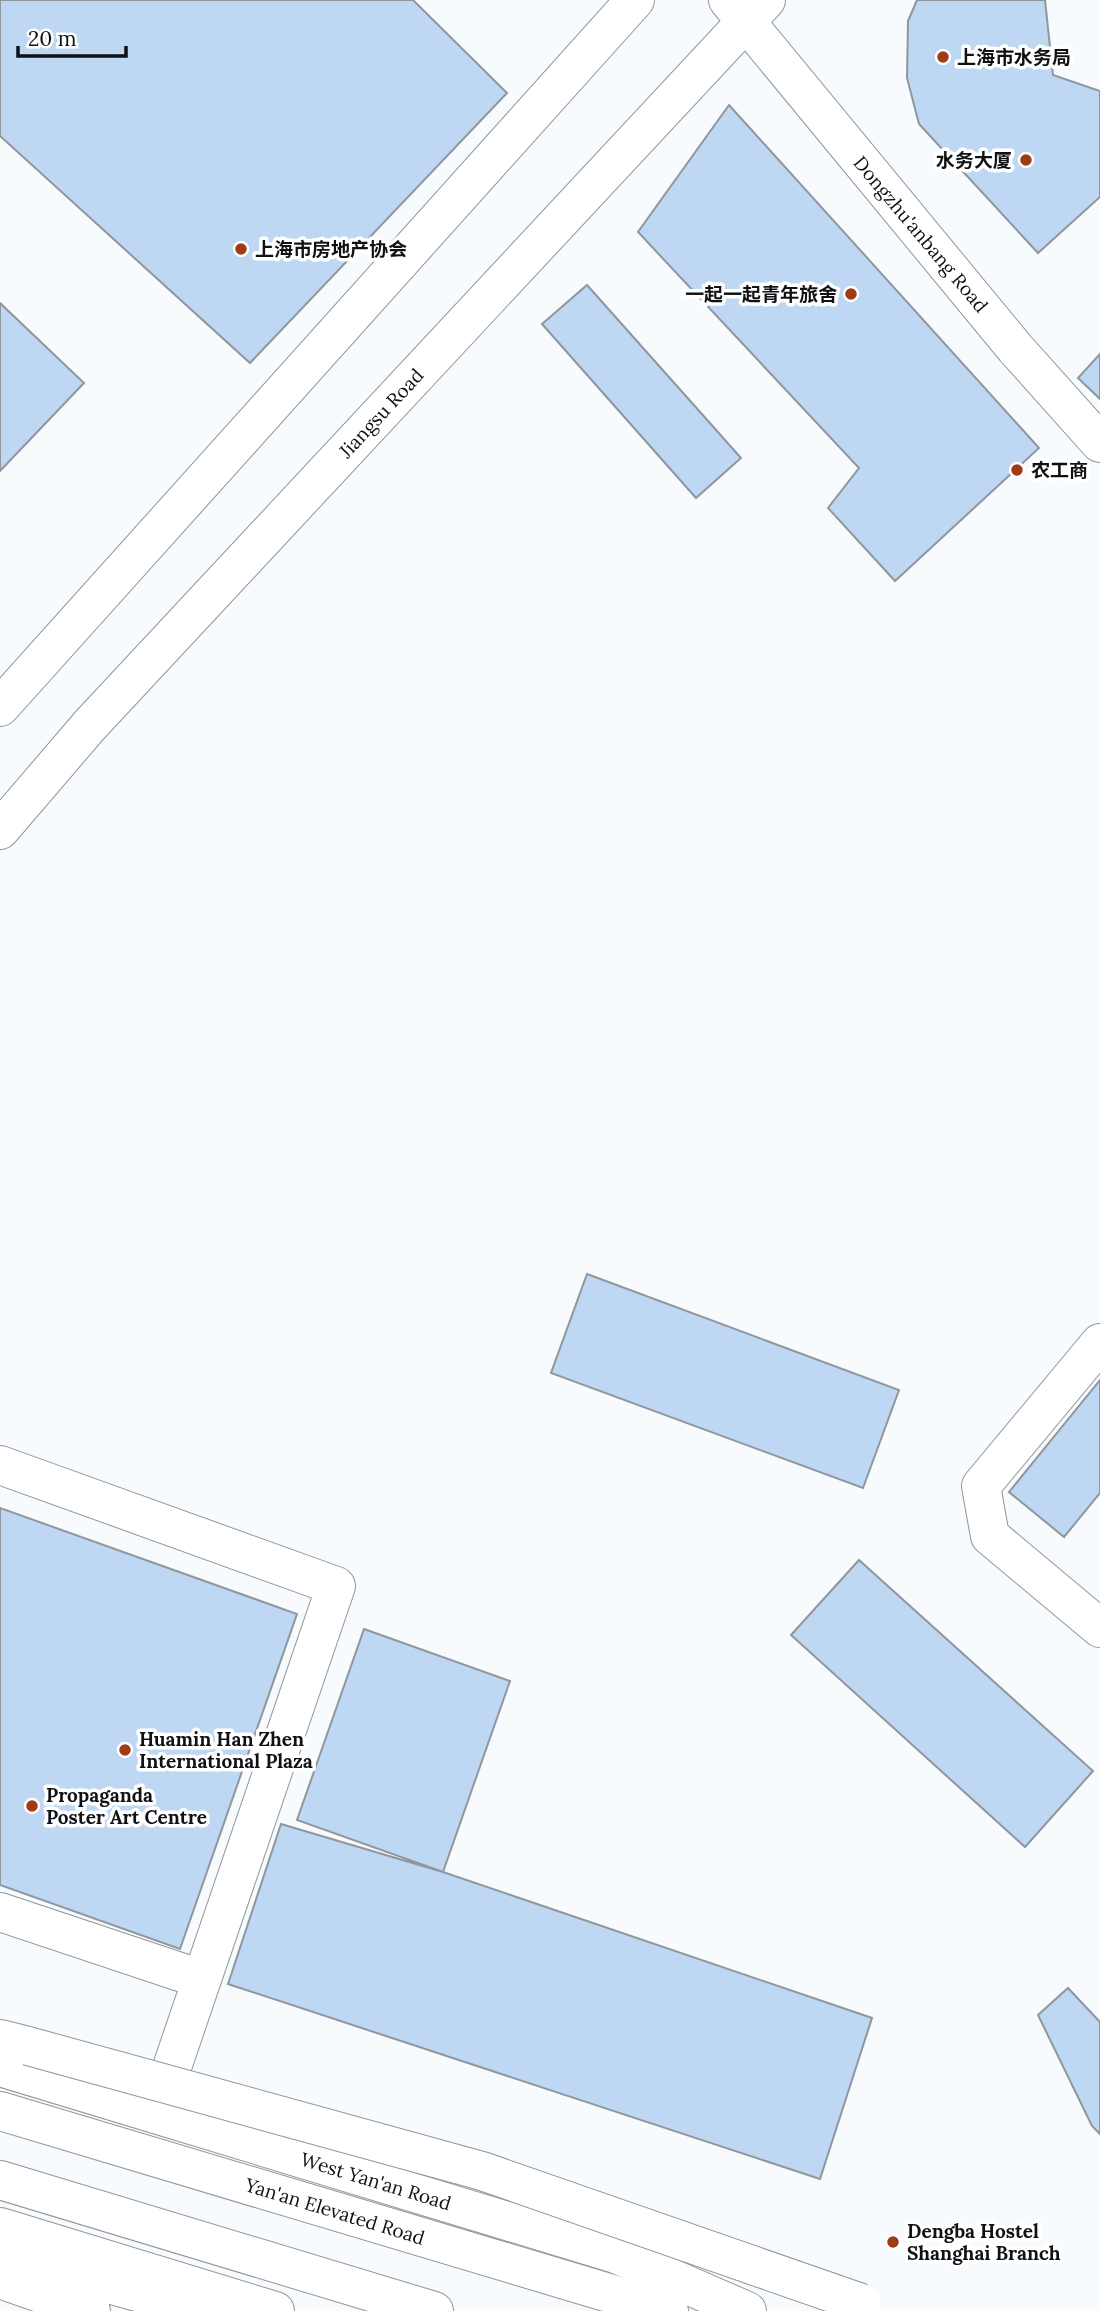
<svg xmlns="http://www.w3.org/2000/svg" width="1100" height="2311" font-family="Lora,'Noto Sans SC',serif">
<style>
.building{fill:#bed7f2;stroke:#90969d;stroke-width:2}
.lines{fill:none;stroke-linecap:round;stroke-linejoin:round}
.minor-casing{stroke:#8f959c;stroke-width:40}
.major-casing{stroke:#8f959c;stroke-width:40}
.highway-casing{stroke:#8f959c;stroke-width:40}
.minor{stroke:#fff;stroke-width:38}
.major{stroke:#fff;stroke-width:38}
.highway{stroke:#fff;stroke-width:38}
.highway-bridge-casing{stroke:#8f959c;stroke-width:40;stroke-linecap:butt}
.highway-bridge{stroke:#fff;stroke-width:38}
.poi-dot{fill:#a13b14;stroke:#fff;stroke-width:2.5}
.labels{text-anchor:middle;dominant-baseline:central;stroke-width:7;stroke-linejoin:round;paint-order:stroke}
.poi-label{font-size:19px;font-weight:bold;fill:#0f1114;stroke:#fff;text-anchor:start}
.street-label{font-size:19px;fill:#0f1114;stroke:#fff}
</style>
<rect width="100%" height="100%" fill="#f8fbfe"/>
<path class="building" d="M0 0H413L507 93 250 363 0 136Z
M917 0H1045L1053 75 1100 91V197L1038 253 919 124 907 78 908 21Z
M729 105 1039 448 895 581 828 508 859 468 638 232Z
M587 285 741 458 696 498 542 324Z
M0 303 84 383 0 471Z
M1100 354V399L1078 378Z
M587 1274 899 1390 863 1488 551 1373Z
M1100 1380V1493L1064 1537 1009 1492Z
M0 1508 297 1614 180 1949 0 1885Z
M859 1560 1093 1771 1025 1847 791 1635Z
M364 1629 510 1681 443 1872 297 1820Z
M281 1824 443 1872 872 2018 820 2179 228 1984Z
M1068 1988 1100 2022V2134L1092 2126 1038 2015Z"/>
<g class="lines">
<g class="minor-casing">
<path id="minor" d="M728 0 1015 348 1100 443
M1100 1343 981 1486 990 1536 1100 1628
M0 1465 336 1586 156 2114
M0 1912 201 1979"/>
</g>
<g class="major-casing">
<path id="major" d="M0 707 635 0
M0 830 89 726 766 0
M0 2067 616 2254 747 2311
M0 2227 275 2311
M0 2279 91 2311"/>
</g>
<g class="highway-casing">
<path id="highway" d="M0 2039 28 2046
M0 2111 669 2311
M0 2180 434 2311
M0 2254 206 2311"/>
</g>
<use href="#minor" class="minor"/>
<use href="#major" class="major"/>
<use href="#highway" class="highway"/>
<g class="highway-bridge-casing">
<path id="highway-bridge" d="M28 2046 482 2171 861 2303"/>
</g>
<use href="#highway-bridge" class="highway-bridge"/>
</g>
<g class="poi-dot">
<circle cx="943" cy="57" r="7"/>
<circle cx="1026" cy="160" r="7"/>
<circle cx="241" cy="249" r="7"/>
<circle cx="851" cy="294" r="7"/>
<circle cx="1017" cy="470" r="7"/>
<circle cx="125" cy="1750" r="7"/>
<circle cx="32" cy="1806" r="7"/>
<circle cx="893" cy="2242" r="7"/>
</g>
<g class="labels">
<g class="poi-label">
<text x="957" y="57">上海市水务局</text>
<text x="1012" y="160" text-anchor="end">水务大厦</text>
<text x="255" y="249">上海市房地产协会</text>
<text x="837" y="294" text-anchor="end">一起一起青年旅舍</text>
<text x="1031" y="470">农工商</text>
<text x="139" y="1739">Huamin Han Zhen<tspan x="139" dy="22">International Plaza</tspan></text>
<text x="46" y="1795">Propaganda<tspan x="46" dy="22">Poster Art Centre</tspan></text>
<text x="907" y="2231">Dengba Hostel<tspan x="907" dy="22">Shanghai Branch</tspan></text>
</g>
<g class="street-label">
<text transform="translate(921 234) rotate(50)">Dongzhu'anbang Road</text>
<text transform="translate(381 413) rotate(-47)">Jiangsu Road</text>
<text transform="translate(376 2181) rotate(17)">West Yan'an Road</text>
<text transform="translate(335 2211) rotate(17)">Yan'an Elevated Road</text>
</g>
</g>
<path d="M18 46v10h108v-10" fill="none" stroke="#0f1114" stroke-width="3.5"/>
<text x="28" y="46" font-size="21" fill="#0f1114" stroke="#ffffff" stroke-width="5" paint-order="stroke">20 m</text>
</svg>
